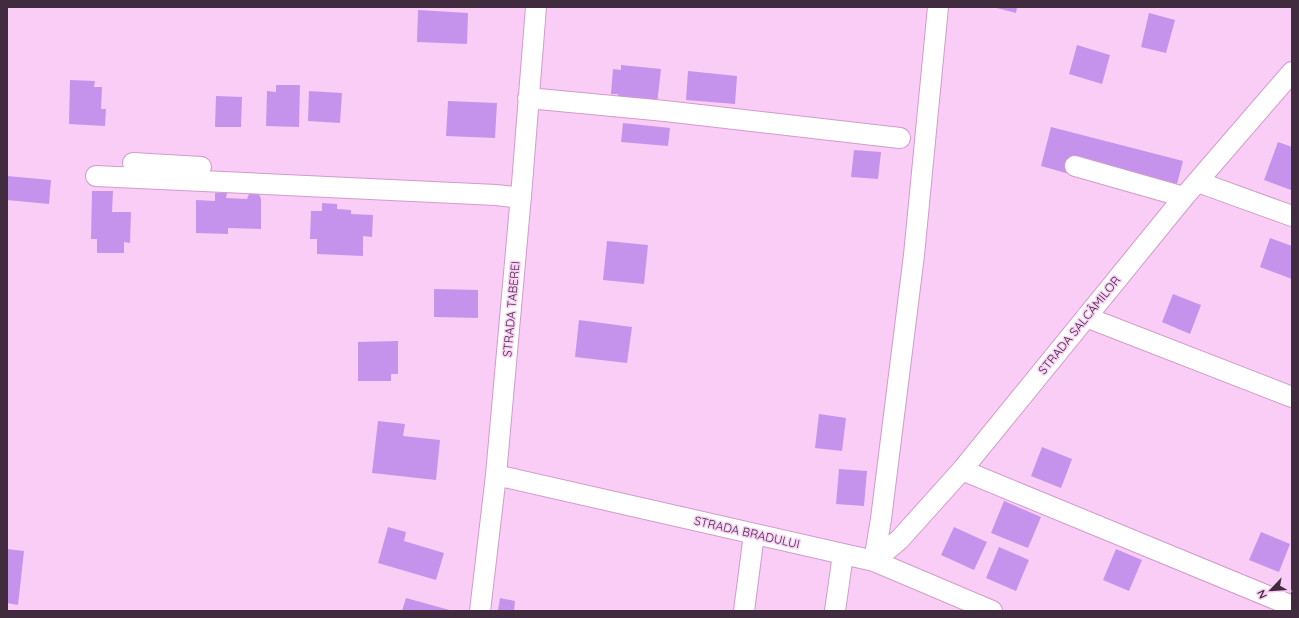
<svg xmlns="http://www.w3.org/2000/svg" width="1299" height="618" font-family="Quicksand,sans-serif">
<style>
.building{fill:#c593ec}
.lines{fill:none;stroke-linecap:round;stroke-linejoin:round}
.minor-casing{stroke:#d19bcc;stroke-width:22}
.minor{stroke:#fff;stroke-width:20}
.labels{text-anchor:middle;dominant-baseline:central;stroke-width:3;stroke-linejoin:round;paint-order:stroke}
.street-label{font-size:12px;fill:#412b3f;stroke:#facdf6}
</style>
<rect width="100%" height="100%" fill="#facdf6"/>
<path class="building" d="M993 7H1017L1016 13Z
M418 10 468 13 467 44 417 42Z
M1149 13 1175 20 1166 53 1141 47Z
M1077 45 1110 55 1102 84 1069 74Z
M621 65 661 69 657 104 618 100V94H611L613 69 621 70Z
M688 71 737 76 735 104 686 100Z
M70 80 95 81 94 87H102L101 109H106L105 126 69 124Z
M276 85H300L299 127 266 126 267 91 276 92Z
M309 91 342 93 340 123 308 121Z
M216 96 242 97 241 127H215Z
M448 101 497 103 495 138 446 136Z
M623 123 670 128 668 146 621 142Z
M1051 127 1183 161 1177 184 1071 156 1066 173 1041 166Z
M1278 142 1292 147 1291 190 1264 180Z
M854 150 881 152 878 179 851 177Z
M7 176 51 180 49 204 7 200Z
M92 191H113L112 212H131L130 243 124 242V253H97V239H91Z
M215 193H227L226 198 247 199 249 194 255 193 259 194 261 199V229L228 228V234L196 233V200L215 201Z
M322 203 337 204V209L351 210V214L373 215 372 237 363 236V256L317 254V239H310L311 211H322Z
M1270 238 1292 246V279L1260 267Z
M607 241 648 245 644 284 603 280Z
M434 289 478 290V318L434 317Z
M1173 294 1201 305 1190 334 1162 322Z
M579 320 632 327 627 363 575 357Z
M398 341V374H391V381H358V342Z
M819 414 846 418 842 451 815 448Z
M378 421 405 424 403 436 440 440 436 480 372 473Z
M1042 447 1072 459 1061 488 1031 476Z
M839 469 867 471 864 506 836 504Z
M1004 501 1041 517 1028 548 991 533Z
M388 527 406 532 404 541 444 553 436 580 378 563Z
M954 527 987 542 974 570 941 555Z
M1261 532 1290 544 1279 572 1249 560Z
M999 547 1029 560 1016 591 986 578Z
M7 549 24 551 18 605 7 603Z
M1116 549 1142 560 1129 591 1103 580Z
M406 598 453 611H402Z
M500 598 515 601 514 611H498Z"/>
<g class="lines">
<g class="minor-casing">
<path id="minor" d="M528 98 665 111 900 138
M133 163 201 167
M1075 166 1184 197
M96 176 496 195 521 198
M1198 182 1292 216
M1086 317 1292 397
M962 470 1292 606
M496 475 874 561 992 611
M874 561 900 539 962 470 1184 197 1292 72
M874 561 881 519 914 255 938 7
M480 611 496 475 522 184 536 7
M744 611 754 534
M835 611 843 554"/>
</g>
<use href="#minor" class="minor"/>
</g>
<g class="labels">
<g class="street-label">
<text transform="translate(511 309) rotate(-85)">STRADA TABEREI</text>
<text transform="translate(1079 325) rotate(-51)">STRADA SALCÂMILOR</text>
<text transform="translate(747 532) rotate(13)">STRADA BRADULUI</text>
</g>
</g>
<rect width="1299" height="618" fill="none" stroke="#412b3f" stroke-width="16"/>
<g transform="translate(1271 590) rotate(245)" stroke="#facdf6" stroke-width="3" paint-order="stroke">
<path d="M0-3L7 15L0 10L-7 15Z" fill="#412b3f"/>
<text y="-6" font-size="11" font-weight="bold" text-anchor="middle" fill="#412b3f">N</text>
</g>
</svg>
